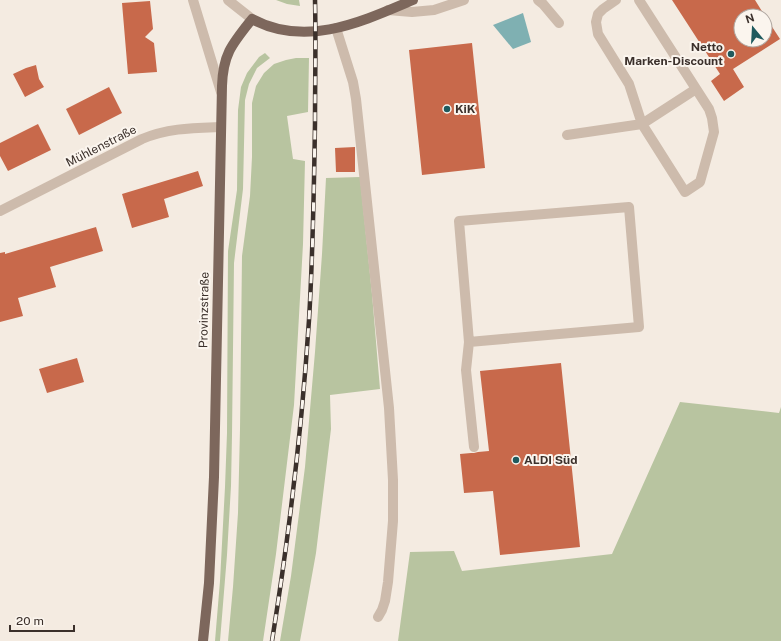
<svg xmlns="http://www.w3.org/2000/svg" width="781" height="641" font-family="'Public Sans',sans-serif">
<style>
.green{fill:#b8c4a0}
.water{fill:#7fb0b2}
.building{fill:#c8694b}
.lines{fill:none;stroke-linecap:round;stroke-linejoin:round}
.minor{stroke:#cdbbac;stroke-width:10}
.major{stroke:#7d675c;stroke-width:10}
.rail-casing{stroke:#3b302b;stroke-width:4.5}
.rail{stroke:#fbf5ee;stroke-width:3;stroke-dasharray:9;stroke-linecap:butt}
.poi-dot{fill:#1f5a5e;stroke:#fbf5ee;stroke-width:1.5}
.labels{text-anchor:middle;dominant-baseline:central;stroke-width:4;stroke-linejoin:round;paint-order:stroke}
.poi-label{font-size:12px;font-weight:bold;fill:#3b302b;stroke:#fbf5ee;text-anchor:start}
.street-label{font-size:12px;fill:#3b302b;stroke:#fbf5ee}
</style>
<rect width="100%" height="100%" fill="#f4ebe1"/>
<path class="green" d="M276 0H299L300 6 287 4Z
M265 53 270 58 257 68 249 84 245 100 243 189 234 263 232 435 231 486 227 555 220 641H215L220 581 225 487 227 433 228 251 237 190 238 110 241 87 247 73 259 57Z
M296 58H309L308 112 287 116 293 159 305 161 303 244 294 405 276 554 263 641H228L233 587 238 513 240 429 242 256 250 196 252 157V103L256 86 264 73 274 64 286 60Z
M360 177 372 294 380 389 330 395 331 429 316 553 307 603 300 641H280L291 576 305 467 315 352 322 254 326 178Z
M680 402 779 413 781 407V641H398L410 552 454 551 462 571 612 554Z"/>
<path class="water" d="M523 13 531 42 513 49 493 25Z"/>
<path class="building" d="M672 0H755L765 16H741V40H765V16L780 39 733 69 744 87 724 101 711 81 720 74Z
M150 1 153 29 145 37 154 43 157 72 128 74 122 3Z
M472 43 485 168 422 175 409 50Z
M36 65 39 79 44 87 25 97 13 74 26 68Z
M109 87 122 113 79 135 66 109Z
M38 124 51 150 8 171 0 156V143Z
M355 147V172H336L335 148Z
M198 171 203 186 164 199 169 217 132 228 122 194Z
M96 227 103 251 50 267 56 287 18 298 23 316 0 322V253L5 252V254Z
M77 358 84 382 47 393 39 369Z
M561 363 580 547 500 555 493 491 464 493 460 454 471 453H474L478 452 489 451 480 371Z"/>
<g class="lines">
<path class="minor" d="M193 0 221 92
M228 0 252 19
M538 0 543 4 559 23
M616 0 603 9 598 14 596 22 598 34 629 84 642 124 685 192 700 182 714 132 712 118 709 109 639 0
M388 10 412 12 434 10 464 0
M336 28 353 82 356 99 389 408 393 480V521L388 582 385 601 382 610 378 617
M567 135 642 124 696 89
M629 207 639 327 469 342 459 221Z
M0 211 142 139C168 128 193 128 221 127
M469 342 466 370 474 447"/>
<path class="major" d="M203 641 209 583 214 477 222 86C223 54 232 44 252 19 306 48 361 22 413 0"/>
<g class="rail-casing">
<path id="rail" d="M272 641C289 535 302 428 309 320 313 254 314 189 315 123 315 82 316 41 315 0"/>
</g>
<use href="#rail" class="rail"/>
</g>
<g class="poi-dot">
<circle cx="731" cy="54" r="4"/>
<circle cx="447" cy="109" r="4"/>
<circle cx="516" cy="460" r="4"/>
</g>
<g class="labels">
<g class="poi-label">
<text x="723" y="47" text-anchor="end">Netto<tspan x="723" dy="14">Marken-Discount</tspan></text>
<text x="455" y="109">KiK</text>
<text x="524" y="460">ALDI Süd</text>
</g>
<g class="street-label">
<text transform="translate(101 146) rotate(-27)">Mühlenstraße</text>
<text transform="translate(204 310) rotate(-89)">Provinzstraße</text>
</g>
</g>
<g transform="translate(753 28) rotate(342)"><circle r="19" fill="#fbf5ee" stroke="#aea6a0"/>
<path d="M0-3L7 15L0 10L-7 15Z" fill="#1f5a5e"/>
<text y="-6" font-size="11" font-weight="bold" text-anchor="middle" fill="#3b302b">N</text>
</g>
<path d="M10 625v6h64v-6" fill="none" stroke="#3b302b" stroke-width="2"/>
<text x="16" y="625" font-size="12" fill="#3b302b" stroke="#fbf5ee" stroke-width="3" paint-order="stroke">20 m</text>
</svg>
